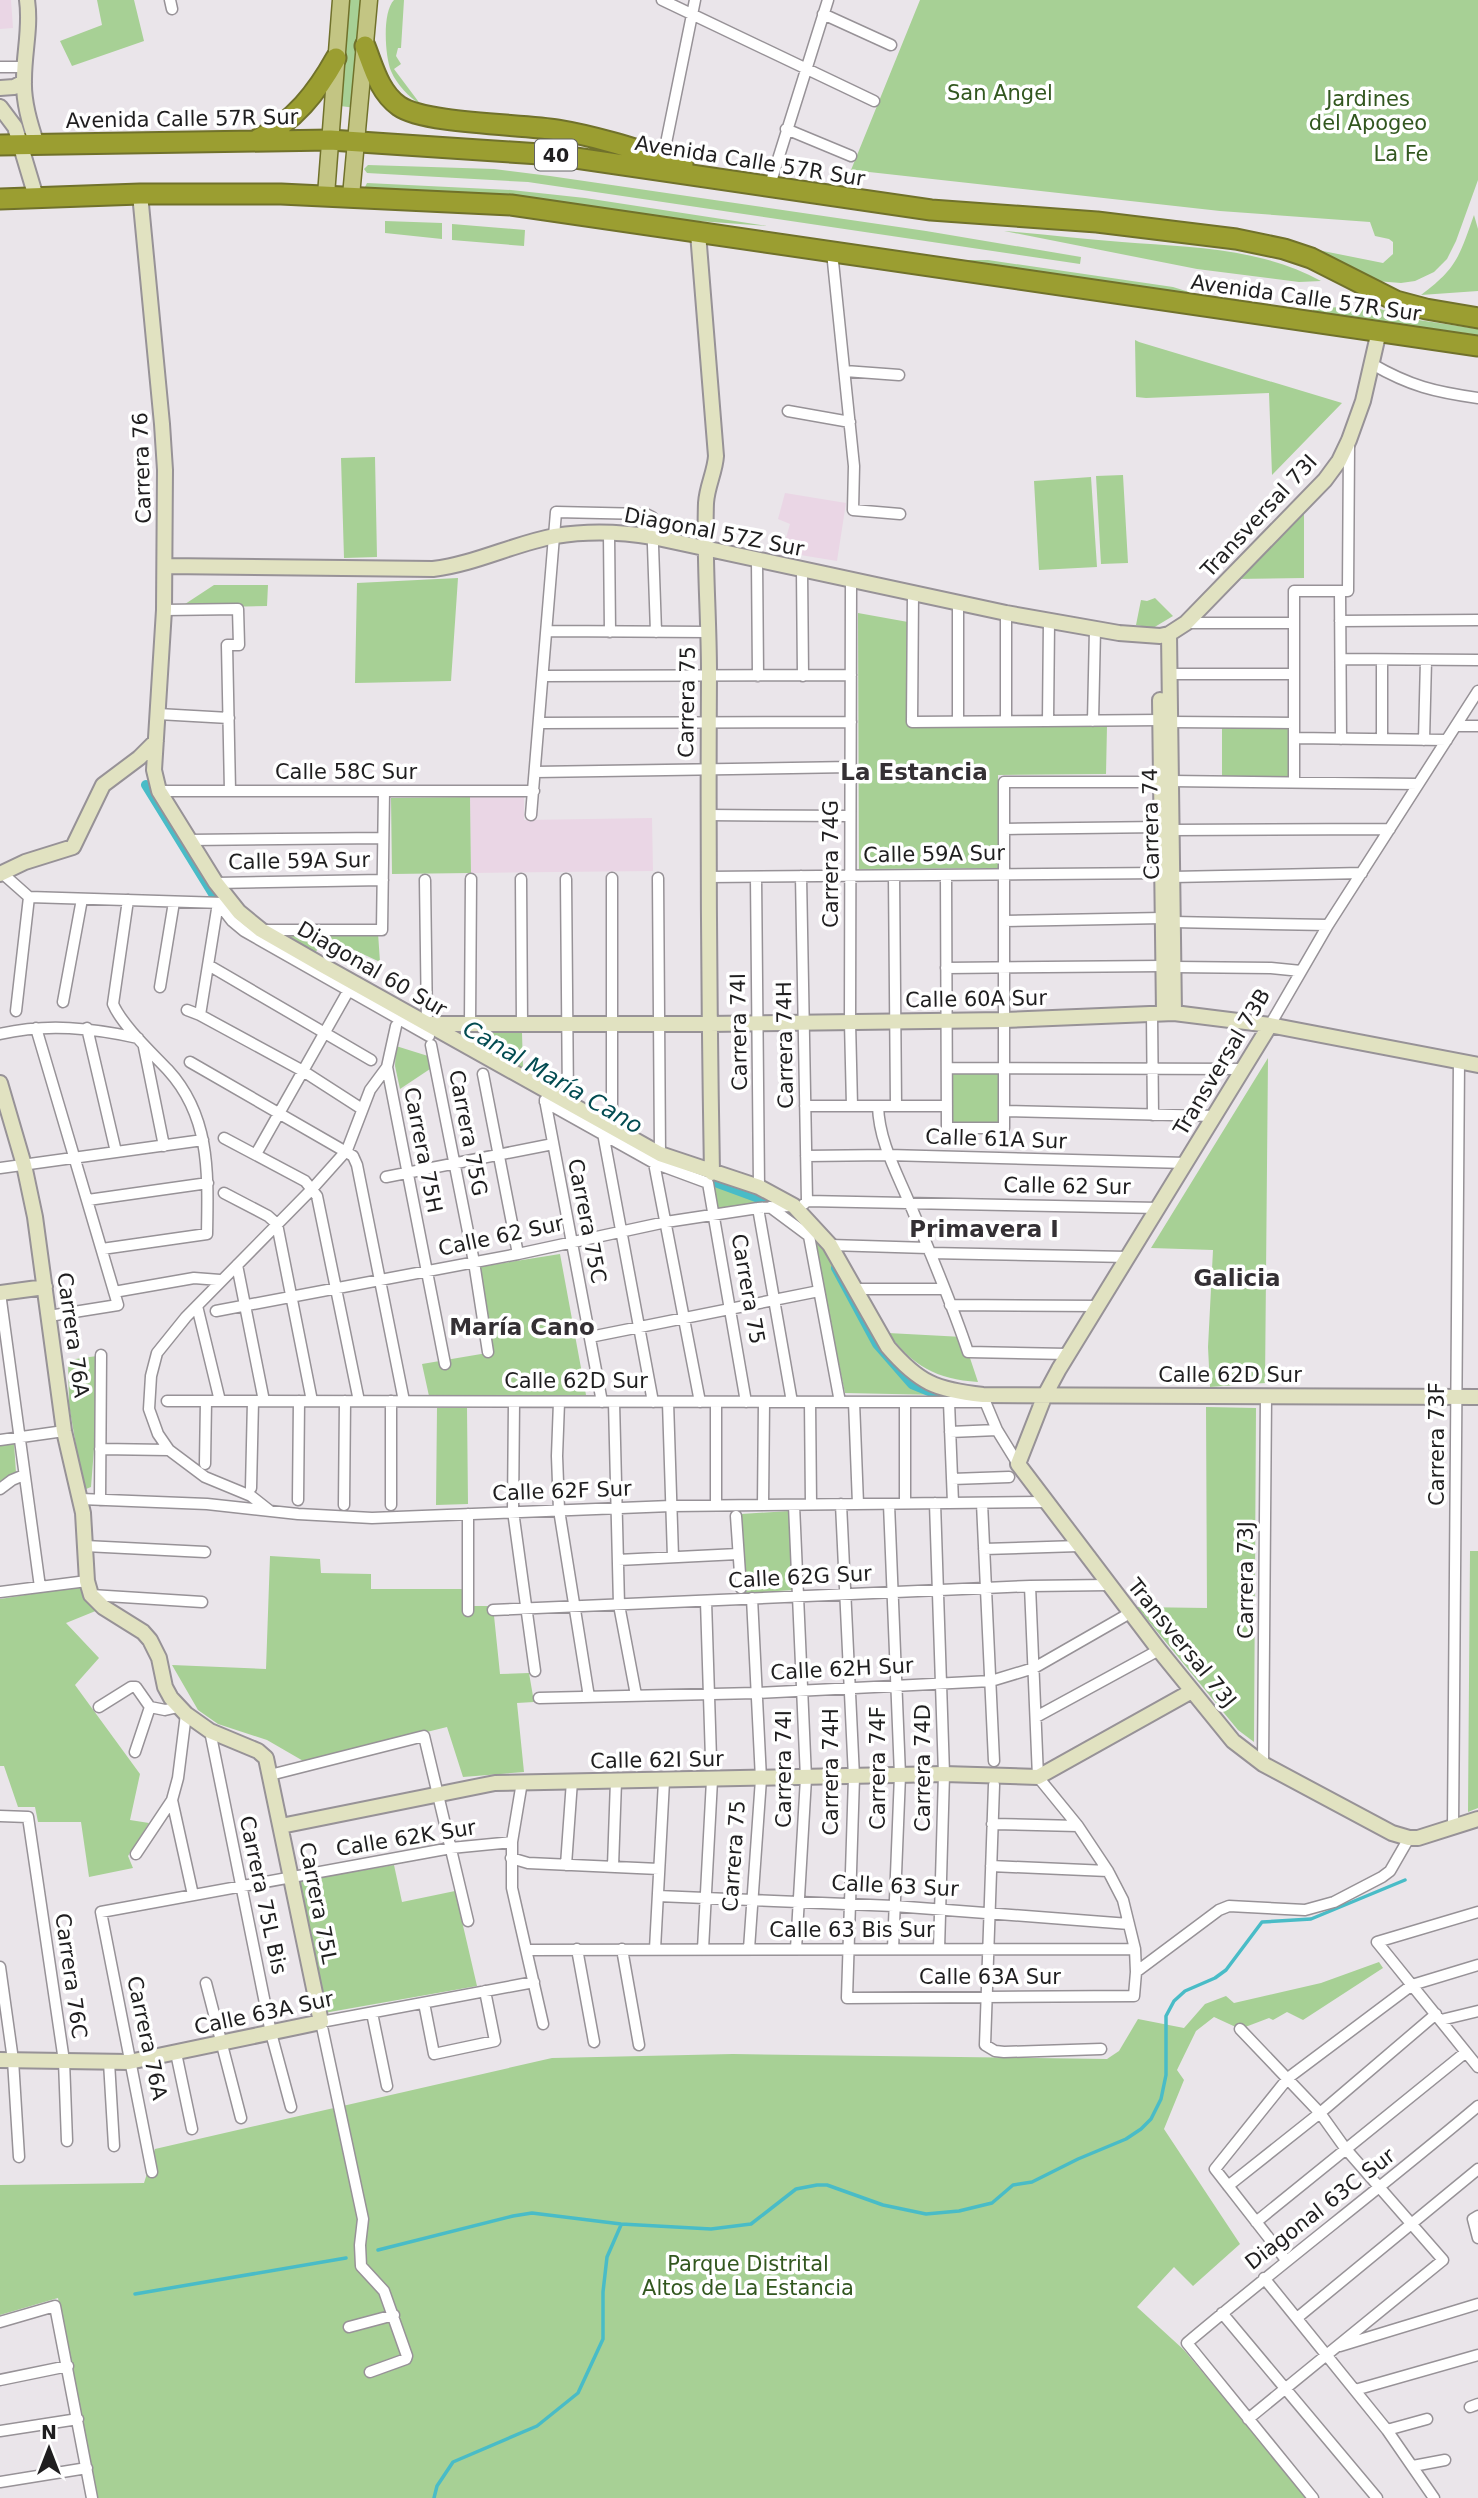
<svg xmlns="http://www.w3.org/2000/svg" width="1478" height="2498" font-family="'DejaVu Sans',sans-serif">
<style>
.education{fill:#ead6e5}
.green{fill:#a7d095}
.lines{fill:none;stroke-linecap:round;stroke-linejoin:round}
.stream{stroke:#49bcc7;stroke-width:3.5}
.canal{stroke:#49bcc7;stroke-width:10}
.street-casing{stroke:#979297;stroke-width:13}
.secondary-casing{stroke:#979297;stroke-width:18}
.primary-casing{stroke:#70712b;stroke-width:19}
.highway-casing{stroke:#70712b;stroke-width:23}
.street{stroke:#fff;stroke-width:10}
.secondary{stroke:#e1e2c1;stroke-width:14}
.primary{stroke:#c3c583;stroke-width:16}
.highway{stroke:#9b9e31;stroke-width:19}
.labels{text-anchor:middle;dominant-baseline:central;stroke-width:7;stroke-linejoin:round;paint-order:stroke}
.shield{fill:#fff;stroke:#626262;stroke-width:2}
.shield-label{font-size:19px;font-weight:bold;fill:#1f1e1f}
.park-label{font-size:21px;fill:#32571f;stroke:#fff}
.street-label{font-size:21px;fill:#1f1e1f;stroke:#fff}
.neighbourhood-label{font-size:23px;font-weight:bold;fill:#343034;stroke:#fff}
.water-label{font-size:23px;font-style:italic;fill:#024b51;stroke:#fff}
</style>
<rect width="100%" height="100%" fill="#eae5ea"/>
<path class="education" d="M0 0H11L13 28 0 29Z
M785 493 846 503 837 561 782 552 790 524 778 519Z
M524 796V820L652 818 653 871 471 873 470 797Z"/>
<path class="green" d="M97 0H134L144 41 72 66 60 41 102 25Z
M349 0H362L356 108 340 106Z
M394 0H404L401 48H398L396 56 401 64 394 69 421 105C409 97 397 85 391 71 385 56 382 12 394 0Z
M920 0H1478V180L1456 241 1447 259 1434 272 1415 281 1401 283 1376 281 1308 248 1383 263 1393 254V242L1389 239 1375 236 1370 222 1220 211 851 170Z
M368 165 494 169 550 176 926 231 1081 257 1080 264 528 182 367 173 364 169Z
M367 183 511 190 585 198 767 226 684 220 583 205 510 197 366 191 365 187Z
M1474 215 1478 229V291L1421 295C1457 268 1459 257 1474 215Z
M385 221 442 223V239L385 233Z
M452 224 525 230 524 246 452 240Z
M1004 231C1044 234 1083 239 1122 242 1189 247 1261 248 1321 281L1299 282 1197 269Z
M961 260H988L1173 287 1202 296Z
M1347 307 1377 308 1412 319 1478 329V335L1313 312V308Z
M1135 340 1139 342 1342 403 1272 475 1269 393 1146 398 1136 397Z
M375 457 377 557 344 558 341 458Z
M1123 475 1128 563 1101 564 1096 476Z
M1091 477 1097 567 1039 570 1034 481Z
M1304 511V578L1234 579Z
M458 578 451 681 355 683 357 583Z
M214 585H268L267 606 179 608Z
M1155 598 1173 616 1153 628 1136 625 1141 600 1147 601Z
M858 613 908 622 907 725 1107 726 1106 774 998 775V868L859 869Z
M1222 727H1290V778L1222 777Z
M470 797 471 873 392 874 391 798Z
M282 932 378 933 380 962 326 937 315 953Z
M480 1033H522L523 1069 479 1046Z
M396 1046 428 1056 430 1069 400 1089 395 1066Z
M1268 1058 1265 1383 1210 1387 1208 1347 1213 1250 1151 1248Z
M952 1073 999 1074 998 1124 952 1123Z
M712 1180 770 1202 717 1210Z
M810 1227 826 1250 877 1344 912 1384 939 1395 845 1393Z
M560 1254 586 1395 429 1396 422 1364 493 1352 479 1267Z
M888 1333 963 1337 978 1382C936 1379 913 1366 888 1333Z
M97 1356V1410L91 1487 86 1489 83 1486 69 1405 68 1360Z
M1206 1407 1256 1408 1254 1742 1238 1730 1137 1607 1207 1608Z
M437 1408H467L468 1504 436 1505Z
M14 1443 16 1473 0 1484V1445Z
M789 1511 794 1590 746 1593 741 1514Z
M1470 1551H1478V1808L1468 1812Z
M270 1556 320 1559 321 1573 371 1574V1589H468L469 1606H493L500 1674 529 1673 534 1702 517 1703 524 1772 463 1777 447 1727 305 1762 267 1740 218 1724 198 1710 172 1665 266 1669Z
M82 1586 84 1599 98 1610 66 1623 99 1658 75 1685 140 1774 130 1820 149 1823 128 1856 133 1868 89 1877 81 1822H38L35 1807H18L4 1766H0V1599Z
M394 1865 402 1902 455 1891 477 1986 324 2013 300 1881Z
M1379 1962 1383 1968 1303 2020 1287 2012 1273 2020 1269 2018 1240 2029 1214 2017 1196 2031 1177 2070 1184 2080 1164 2129 1240 2244 1193 2286 1174 2267 1137 2307 1184 2350 1308 2498H96L58 2298 0 2315V2185L144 2183 155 2149 552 2058 733 2054 1107 2059 1119 2051 1138 2019 1184 2028 1205 2004 1226 1996 1234 2003 1321 1983Z"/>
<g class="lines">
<path class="stream" d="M378 2250 513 2216 532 2213 621 2224 711 2229 751 2224 796 2189 817 2185H827L883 2205 926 2214 959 2211 992 2203 1013 2185 1032 2182 1078 2159 1126 2139 1141 2129 1151 2119 1161 2099 1166 2075V2016L1174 2001 1185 1991 1215 1978 1226 1970 1262 1922 1311 1919 1405 1880
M135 2294 346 2258
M434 2498 437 2486 453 2462 537 2426 578 2393 603 2339V2292L607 2257 621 2225"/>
<path class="canal" d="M146 785 215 897 224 906
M699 1176 770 1202 805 1224
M836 1268 877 1344 912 1384 939 1395"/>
<g class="street-casing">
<path id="street" d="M170 0 172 9
M662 0 874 101
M823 14 891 45
M0 67H25
M786 129 851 156
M663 158 695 0
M769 188 828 0
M832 252 854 466 853 510 900 514
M1372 364C1410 386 1435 392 1478 398
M845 371 899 375
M788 411 850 422
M609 534 610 632
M757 560 758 676
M802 570 803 676
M851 580 850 1022 852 1106
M1340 591 1341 739
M913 593 912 722 1161 720
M958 602V721
M164 610 238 609 239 645H227L230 791
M1340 621 1478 620
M1186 623H1294
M547 631 709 632
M1341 659 1478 660
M1170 674H1294
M543 676 851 675
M158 714 229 718
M1006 721V613
M1048 721 1049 621
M1093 721 1095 629
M1170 722 1294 723
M539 723 851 722
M1456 726H1478
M1294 738 1447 740
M1382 739V660
M1424 740 1426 660
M535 772 851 767
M1171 781 1418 784
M1294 783V591H1348L1349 445
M159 791H534
M531 815 556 512 646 514 652 517 656 632
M707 815 850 816
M1004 829 1162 827
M1172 830 1390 829
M189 840 383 838
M2 873 29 897 223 903
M946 875 947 1128H1004V782H1161
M801 876 807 1201 804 1204
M894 876 896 1106
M707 877 1162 873
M756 877 759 1187
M1172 877 1362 873
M612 878V1128
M658 878 660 1154
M521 879 522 1024
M566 879 568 1103
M425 880 427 1024
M216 883 383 880
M218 903 232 921 244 931 429 1036
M1004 921 1163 918
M1173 922 1328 925
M263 930H382L384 791
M210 966 371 1060
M1174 967 1271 968 1301 971
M946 968 1163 966
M160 987 174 902
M63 1002 82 899
M187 1010 200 1015 303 1071 362 1109
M16 1011 29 897
M1152 1014 1153 1115
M200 1015 218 903
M470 1024 471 879
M1270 1025 1328 925 1478 691
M396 1026 387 1067 445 1364
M36 1028 118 1305 49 1316
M87 1028 116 1152
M0 1034C47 1023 92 1028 138 1038
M431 1045 474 1262 488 1352
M144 1047 164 1146
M190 1062 353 1156 357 1165 404 1401
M947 1068 1244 1069
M483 1074 518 1254
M545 1100 602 1402
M545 1102 654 1163 708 1183 746 1402
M805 1106H947
M878 1106C879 1141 896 1171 909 1202 930 1252 951 1301 968 1352L1068 1354
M1004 1111 1215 1116
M603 1133 653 1402
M224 1138 305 1181 317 1196 359 1401
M256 1154 351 986
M806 1156 888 1155 1186 1163
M654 1163 700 1402
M0 1168 203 1140
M386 1177 553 1144
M224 1193 268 1216 277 1224 312 1401
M88 1200 208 1183
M807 1201 1159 1208
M770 1207 809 1236 840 1402
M758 1208 792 1402
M830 1245 928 1248
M102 1249 207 1234C208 1175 211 1117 168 1070 152 1053 122 1025 113 1004L128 900
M930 1253 1128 1257
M237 1265 264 1401
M855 1289H944
M114 1292 194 1278 220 1280
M0 1293 40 1587
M950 1305 1099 1306
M197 1306 220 1401
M216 1311 518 1254 666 1222 758 1208 790 1206
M590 1337 819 1291
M984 1399 997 1430 1018 1464
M167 1401 985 1402
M514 1402 513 1511 535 1671
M559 1402 557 1456 559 1510 589 1697
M614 1402 619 1605 636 1695
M668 1402 673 1557
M810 1402 811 1504
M854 1402 858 1504
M905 1402V1503
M949 1402 953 1503
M950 1432 997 1430
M0 1440 64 1431
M100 1449 169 1450
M205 1464 206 1401
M952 1479 1009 1477
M251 1488 253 1401
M0 1489 12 1480 24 1475
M81 1499 207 1504 298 1514 372 1518 671 1506 1047 1502
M100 1500 101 1355
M298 1500 299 1401
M935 1503 944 1774 939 1949
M982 1503 994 1761
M841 1504 854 1777 847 1998 1134 1996 1136 1972 1135 1949 1123 1900 1108 1871 1078 1826 1038 1777 1030 1586
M889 1504 900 1775 893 1949
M344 1505 345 1401
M391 1505V1401
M716 1505V1402
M763 1505 764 1402
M794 1505 806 1778 796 1949
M270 1511 251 1496 205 1477 169 1450 158 1434 149 1409 151 1376 157 1353 186 1317 313 1188 347 1150 370 1090 387 1067
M468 1514V1611
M736 1516 741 1588
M85 1546 205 1552
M984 1549 1079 1546
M618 1560 738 1554
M0 1592 87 1581
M91 1595 202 1602
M706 1601 711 1759
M493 1610 1030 1586 1109 1585
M539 1698 756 1693 991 1681 1034 1668 1130 1613
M99 1707 131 1687H136L150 1707 165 1710 178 1707
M1036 1717 1159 1650
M210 1731 271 2033 291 2107
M135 1752 150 1707
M1263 1764 1266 1396
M270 1775 424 1736 468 1921
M522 1782 512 1842V1888L543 2024
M994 1785 985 2045 995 2051 1004 2052 1101 2049
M172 1800 193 1895
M0 1816 28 1817 64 2061 67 2141
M992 1824 1078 1826
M1453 1828 1459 1061
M136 1854 172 1800 178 1778 186 1714
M511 1858 528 1863 659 1869
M566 1865 572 1781
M613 1866 616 1781
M991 1866 1108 1871
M658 1896 894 1906 1129 1924
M1478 1912 1377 1942 1478 2067
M577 1949 594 2042
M622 1949 639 2045
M655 1949 664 1781
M703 1949 712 1780
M749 1949 761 1779 752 1598
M527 1950 1135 1949
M0 1967 13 2060 19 2157
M1136 1972 1219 1910 1229 1906 1305 1910 1334 1902 1382 1877 1390 1871 1409 1838
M206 1983 241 2118
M424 2003 434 2054 495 2041 485 1991
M372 2013 387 2086
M1441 2020 1478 2011
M1240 2029 1320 2113 1345 2148 1443 2260 1248 2419
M176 2053 192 2129
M109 2062 114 2146
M152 2172 101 1912 451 1848 512 1842
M1228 2186 1320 2113 1436 2014
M1478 2216 1473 2219 1478 2238
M1256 2222 1466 2052
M1286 2260 1215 2169 1288 2078 1412 1985 1478 1965
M1264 2278 1387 2430 1434 2498
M1222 2313 1377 2498
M1297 2318 1478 2169
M0 2322 55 2306 92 2498
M349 2327 394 2315
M1340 2346 1478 2304
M370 2372 406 2359 407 2356 384 2291 361 2266 360 2245 363 2219 321 2022 534 1982
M0 2380 68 2366
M1355 2390 1478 2355
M1470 2407 1478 2404
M1387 2430 1427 2419
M0 2431 78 2419
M1413 2466 1445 2460
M0 2482 87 2468
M1313 2498 1187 2343C1283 2262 1382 2187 1478 2106"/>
</g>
<g class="secondary-casing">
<path id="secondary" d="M27 0C31 27 24 52 24 79 23 101 30 124 37 145
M0 88 14 87 24 82
M0 107 15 127 36 197
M140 194 162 424 165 470 164 610 154 770 159 791 216 883 239 912 261 930 322 965 660 1154 759 1187 794 1206 830 1245 888 1347C919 1383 936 1390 983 1395L1478 1397
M698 233 716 456C715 472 707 486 706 503 704 559 709 616 709 673 708 840 709 1006 712 1173
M165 566 433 569C475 564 513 544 555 536 586 531 622 532 653 537L1006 613 1119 633 1160 636 1169 634 1186 623 1325 480 1339 461 1349 440 1363 401 1379 331
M1169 634 1174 1013
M1160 700 1164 1013
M0 874 25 862 73 847 103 785 139 758 156 741
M428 1024H709L1004 1020 1174 1013 1270 1025 1478 1065
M1270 1025 1059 1369 1045 1395 1018 1464 1159 1650 1233 1741 1263 1764 1392 1833 1409 1838H1418L1478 1819
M0 1083 24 1165 35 1217 64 1431 83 1513 87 1581 91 1595 103 1607 143 1632 150 1640 159 1658 165 1687 171 1698 186 1714 210 1731 258 1751 266 1758 321 2022 129 2062 0 2060
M0 1293 45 1287
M281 1826 495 1783 944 1774 1038 1777 1192 1691"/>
</g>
<g class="primary-casing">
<path id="primary" d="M326 195 341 0
M351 196 369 0"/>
</g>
<g class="highway-casing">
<path id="highway" d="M365 46C373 66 379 92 399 106 424 124 522 124 558 130 600 137 641 151 683 164
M258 139C294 122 317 92 336 58
M0 145 330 140 555 155 931 210 1097 222 1236 239 1284 249 1311 258 1396 301 1426 309 1478 318
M0 199 140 194H281L511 205 1478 346"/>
</g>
<use href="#street" class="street"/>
<use href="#secondary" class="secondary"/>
<use href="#primary" class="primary"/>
<use href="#highway" class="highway"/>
</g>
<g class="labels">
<rect class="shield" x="535" y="139.5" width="42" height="31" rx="5"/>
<g class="shield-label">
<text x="556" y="155">40</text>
</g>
<g class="park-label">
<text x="1000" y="93">San Angel</text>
<text x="1368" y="99">Jardines<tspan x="1368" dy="24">del Apogeo</tspan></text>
<text x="1401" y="154">La Fe</text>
<text x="748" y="2264">Parque Distrital<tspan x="748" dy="24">Altos de La Estancia</tspan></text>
</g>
<g class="street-label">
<text transform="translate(182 119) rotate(-1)">Avenida Calle 57R Sur</text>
<text transform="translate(750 161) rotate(9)">Avenida Calle 57R Sur</text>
<text transform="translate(1306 298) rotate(8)">Avenida Calle 57R Sur</text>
<text transform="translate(142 468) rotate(-92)">Carrera 76</text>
<text transform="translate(1259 516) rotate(-47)">Transversal 73I</text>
<text transform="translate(714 532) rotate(11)">Diagonal 57Z Sur</text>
<text transform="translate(687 702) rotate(-89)">Carrera 75</text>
<text x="346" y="772">Calle 58C Sur</text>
<text transform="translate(1151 824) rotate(-91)">Carrera 74</text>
<text transform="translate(934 854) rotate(-1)">Calle 59A Sur</text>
<text transform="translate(299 861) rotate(-1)">Calle 59A Sur</text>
<text transform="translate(831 864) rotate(-90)">Carrera 74G</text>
<text transform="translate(372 969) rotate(30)">Diagonal 60 Sur</text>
<text transform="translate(976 999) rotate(-1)">Calle 60A Sur</text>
<text transform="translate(739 1032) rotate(-91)">Carrera 74I</text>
<text transform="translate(785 1045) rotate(-91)">Carrera 74H</text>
<text transform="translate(1222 1062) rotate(-59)">Transversal 73B</text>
<text transform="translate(468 1133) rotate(79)">Carrera 75G</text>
<text transform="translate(996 1139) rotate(2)">Calle 61A Sur</text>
<text transform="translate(423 1150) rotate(79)">Carrera 75H</text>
<text transform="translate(1067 1186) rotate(1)">Calle 62 Sur</text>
<text transform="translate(587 1221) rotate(79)">Carrera 75C</text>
<text transform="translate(501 1236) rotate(-12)">Calle 62 Sur</text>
<text transform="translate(748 1289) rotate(80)">Carrera 75</text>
<text transform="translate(73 1335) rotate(82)">Carrera 76A</text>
<text x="1230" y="1375">Calle 62D Sur</text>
<text x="576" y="1381">Calle 62D Sur</text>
<text transform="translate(1437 1444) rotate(-90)">Carrera 73F</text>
<text transform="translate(562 1491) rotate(-2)">Calle 62F Sur</text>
<text transform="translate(800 1577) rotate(-3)">Calle 62G Sur</text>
<text transform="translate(1246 1580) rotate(-90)">Carrera 73J</text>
<text transform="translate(1182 1643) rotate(51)">Transversal 73J</text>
<text transform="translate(842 1669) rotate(-3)">Calle 62H Sur</text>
<text transform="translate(657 1760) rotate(-1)">Calle 62I Sur</text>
<text transform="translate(878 1768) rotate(-90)">Carrera 74F</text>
<text transform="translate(923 1768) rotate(-90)">Carrera 74D</text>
<text transform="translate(784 1769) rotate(-90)">Carrera 74I</text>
<text transform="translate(831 1772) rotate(-90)">Carrera 74H</text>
<text transform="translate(406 1838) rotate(-9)">Calle 62K Sur</text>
<text transform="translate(734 1856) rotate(-86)">Carrera 75</text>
<text transform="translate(895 1886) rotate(3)">Calle 63 Sur</text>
<text transform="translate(263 1895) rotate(78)">Carrera 75L Bis</text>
<text transform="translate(318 1903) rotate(79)">Carrera 75L</text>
<text x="852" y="1930">Calle 63 Bis Sur</text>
<text transform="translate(71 1976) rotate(82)">Carrera 76C</text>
<text x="990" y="1977">Calle 63A Sur</text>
<text transform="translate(264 2013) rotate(-12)">Calle 63A Sur</text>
<text transform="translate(147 2038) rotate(78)">Carrera 76A</text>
<text transform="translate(1320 2209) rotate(-38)">Diagonal 63C Sur</text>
</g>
<g class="neighbourhood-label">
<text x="914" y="772">La Estancia</text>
<text x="984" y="1229">Primavera I</text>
<text x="1237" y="1278">Galicia</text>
<text x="522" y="1327">María Cano</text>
</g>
<g class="water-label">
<text transform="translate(553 1077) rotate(30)">Canal María Cano</text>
</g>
</g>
<g transform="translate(49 2449)" stroke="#ffffff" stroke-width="5" paint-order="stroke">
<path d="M0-5L12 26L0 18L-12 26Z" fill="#1f1e1f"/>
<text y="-10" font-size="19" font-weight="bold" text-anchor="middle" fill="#1f1e1f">N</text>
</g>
</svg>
